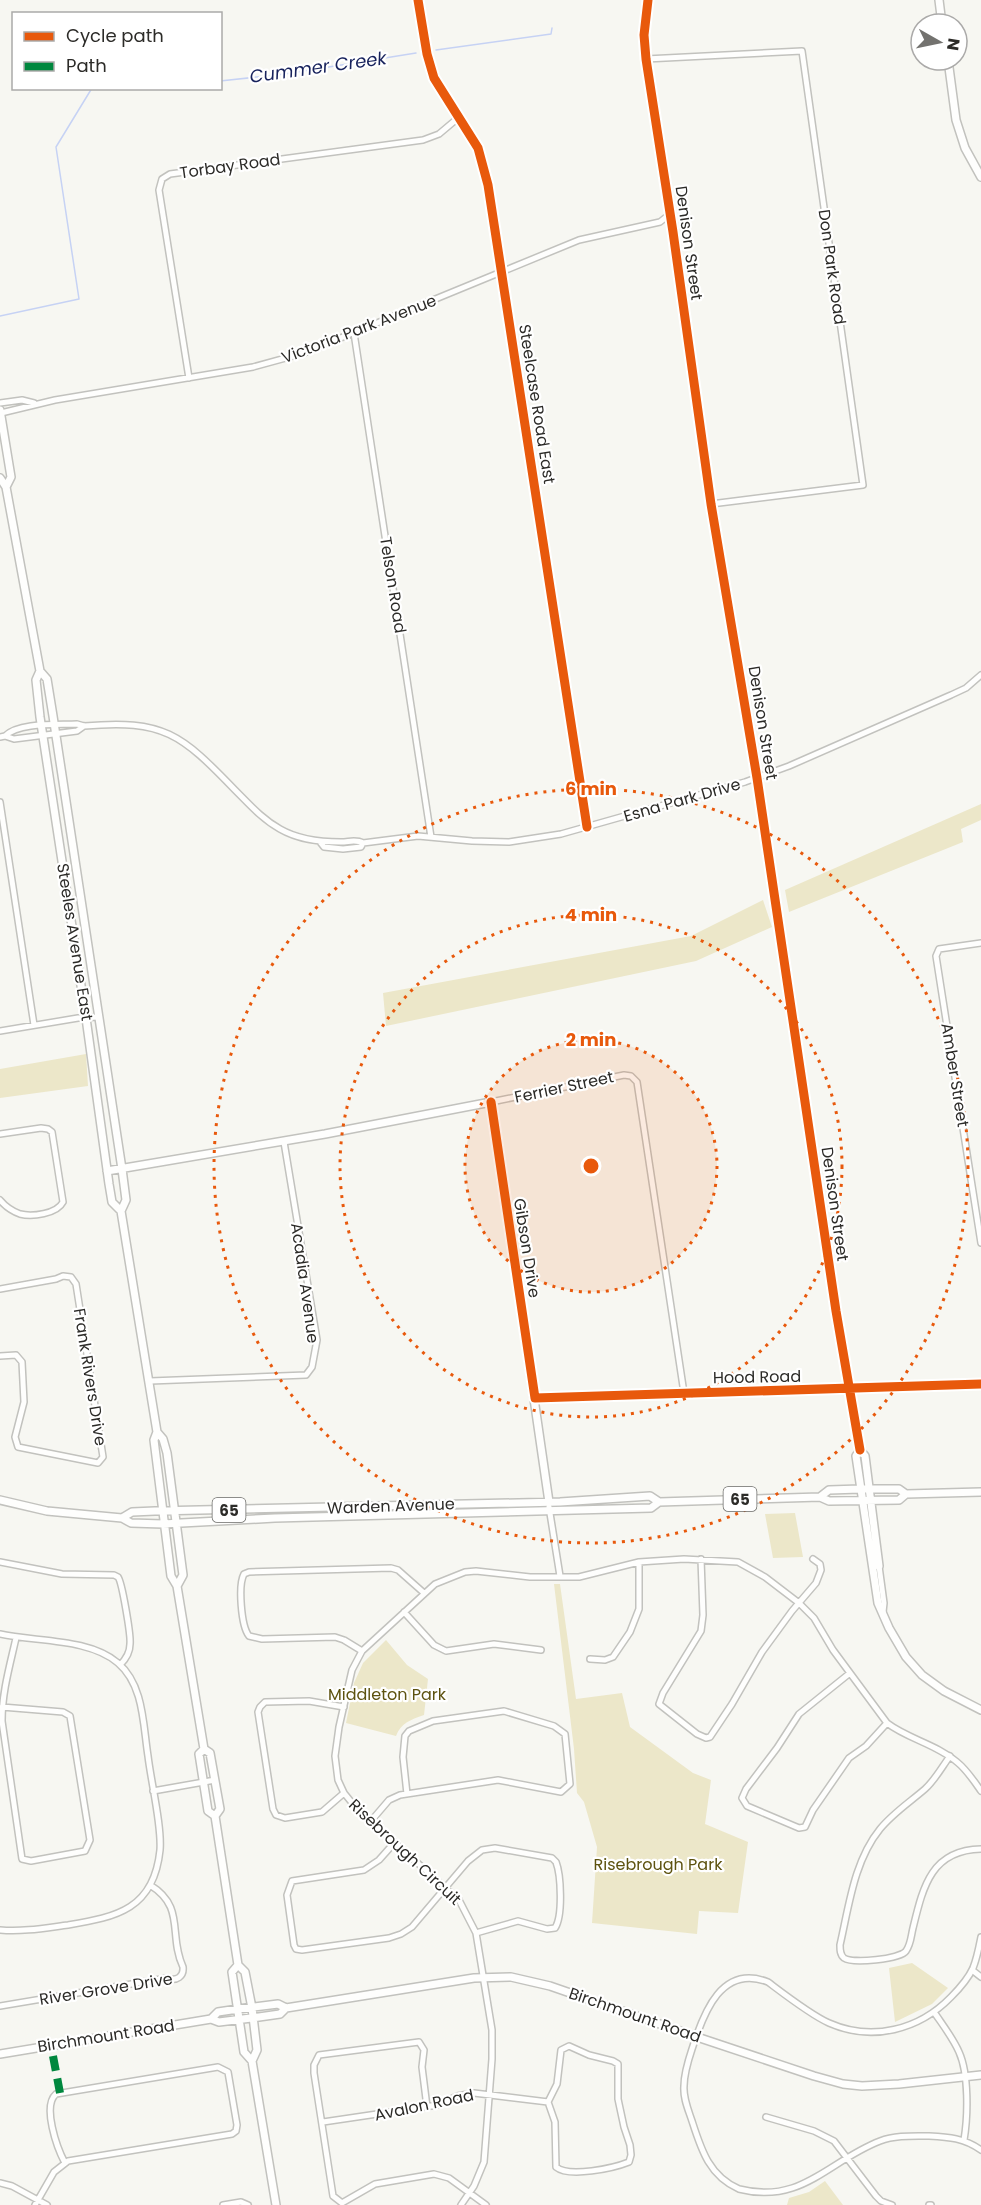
<svg xmlns="http://www.w3.org/2000/svg" width="981" height="2205" font-family="Poppins,sans-serif">
<style>
.green{fill:#ece7c9}
.lines{fill:none;stroke-linecap:round;stroke-linejoin:round}
.stream{stroke:#c6d2f4;stroke-width:1.5}
.minor-casing{stroke:#c2c2be;stroke-width:8}
.major-casing{stroke:#c2c2be;stroke-width:10}
.minor{stroke:#fefefd;stroke-width:5}
.major{stroke:#fefefd;stroke-width:7}
.quiet{stroke:#00873e;stroke-width:8;stroke-dasharray:15 8;stroke-linecap:butt}
.cycleway-casing{stroke:#fff;stroke-width:13}
.cycleway{stroke:#e8590c;stroke-width:9}
.ring{fill:none;stroke:#e8590c;stroke-width:3;stroke-dasharray:3 6}
.labels{text-anchor:middle;dominant-baseline:central;stroke-width:4.5;stroke-linejoin:round;paint-order:stroke}
.shield{fill:#fff;stroke:#6b6b68;stroke-width:1.5}
.shield-label{font-size:15px;font-weight:bold;fill:#2c2b28}
.street-label{font-size:16px;fill:#2c2b28;stroke:#fff}
.park-label{font-size:16px;fill:#5d520f;stroke:#fff}
.water-label{font-size:18px;font-style:italic;fill:#17225c;stroke:#fff}
.centre{fill:#e8590c;stroke:#fff;stroke-width:3}
.ring-label{font-size:18px;text-anchor:middle;font-weight:bold;fill:#e8590c;stroke:#fff;stroke-width:4.5;stroke-linejoin:round;paint-order:stroke}
</style>
<rect width="100%" height="100%" fill="#f7f7f2"/>
<path class="green" d="M981 804V820L961 829 963 842 789 912 785 890Z
M763 900 772 927 696 961 386 1026 383 993 691 936Z
M86 1054 88 1086 0 1098V1069Z
M795 1513 803 1557 773 1558 765 1514Z
M554 1584H560L576 1699 622 1693 630 1727 693 1773 711 1780 705 1824 748 1842 738 1913 699 1911 697 1934 592 1923 597 1847 584 1802 577 1793 574 1749Z
M386 1640 407 1665 428 1679 424 1715C410 1720 401 1723 396 1736L346 1723 354 1683 363 1663Z
M912 1963 948 1988 932 2004 895 2022 889 1968Z
M825 2181 843 2205H787L789 2198 809 2192Z"/>
<g class="lines">
<path class="stream" d="M436 50 551 34 552 28
M220 81 285 74 416 53
M0 316 79 299 56 147 92 88"/>
<g class="minor-casing">
<path id="minor" d="M418 0 427 54 434 78 478 148 488 185 587 827
M648 0 644 35 646 59 673 232 711 504 757 778 836 1311 860 1450
M646 59 802 51 863 485 711 504
M354 333 431 837
M189 378 159 190 162 179 170 174 423 140 439 134 458 118
M0 403 22 400 34 403
M1 413 55 400 253 367 304 353 579 240 660 222 670 214
M5 736C19 722 57 725 77 724L84 726C164 719 181 734 235 790 249 804 262 819 280 829 299 840 320 842 341 842 349 842 356 839 363 843L418 836 472 841 509 842 561 834 745 782 789 766 951 695 966 688 981 675
M0 737 5 736 14 739 77 731 84 726
M0 802 34 1025
M320 842 324 847 343 849 361 847 363 843
M981 943 939 949 936 956 981 1243
M0 1031 78 1018 99 1017
M491 1102 624 1075 631 1076 637 1082 684 1393
M0 1134 41 1128 48 1129 52 1132 63 1202C57 1214 32 1217 20 1214 12 1211 5 1206 0 1200
M0 1289 56 1279 63 1276 71 1277 76 1284 103 1457 98 1463 18 1447 15 1437 24 1402 22 1362 16 1355 0 1356
M150 1381 306 1375 312 1367 317 1340 284 1142
M535 1398 981 1384
M549 1507 560 1576
M701 1559 703 1615 701 1631 663 1693 659 1704 697 1734 706 1738 710 1737 732 1704 762 1652 792 1611 816 1583 821 1570 820 1564 813 1559
M0 1562 62 1574 114 1575 118 1577C122 1582 131 1635 130 1644 130 1652 126 1659 120 1665
M879 1566 884 1603 883 1612
M404 1612 434 1645 446 1651 494 1644 541 1650
M0 1634C36 1642 89 1638 118 1663 144 1685 143 1725 148 1756 151 1782 162 1826 160 1850 154 1909 117 1917 68 1925 45 1928 23 1932 0 1930
M362 1651 344 1640 335 1637 262 1639 249 1636C241 1626 238 1585 244 1574L249 1572 391 1568 398 1570 424 1593
M590 1659 605 1660 613 1657 630 1632 639 1609V1562
M850 1673 799 1714 777 1748 746 1789 742 1798 747 1806 799 1828 805 1827 813 1810 849 1758 866 1746 887 1723
M2 1707 63 1712 70 1716 90 1840 85 1851 31 1861 22 1859 2 1721C2 1692 10 1665 16 1638
M344 1707 309 1701 265 1702 260 1707 258 1712 273 1809 276 1815 285 1818 322 1812 344 1793
M950 1756C942 1767 935 1780 925 1789 910 1802 893 1813 880 1829 854 1861 849 1906 840 1945 840 1950 840 1955 844 1958 853 1964 900 1959 906 1951 911 1944 911 1936 913 1928 923 1887 931 1850 981 1849
M153 1791 215 1780
M371 1821 389 1800 400 1795 498 1780 561 1792 570 1784 565 1734 554 1726 504 1711 433 1721 409 1731 405 1736 403 1757 407 1794
M395 1842 379 1860 364 1870 292 1881 287 1895 294 1945 296 1949 302 1950 389 1938 401 1934 412 1927 468 1861 482 1850 495 1848 552 1858 556 1862C561 1875 563 1916 555 1928L547 1929 518 1921 476 1933
M981 1937C979 1947 977 1958 973 1968 968 1979 959 1989 951 1997 919 2030 872 2042 829 2023 811 2015 784 1994 768 1982 722 1964 704 2012 693 2046 689 2058 684 2072 684 2086 683 2098 688 2109 692 2121 701 2149 709 2176 739 2189 802 2205 828 2161 880 2141 895 2135 913 2136 929 2136 949 2137 964 2138 981 2150
M972 1970 981 1977
M0 2006 167 1978C177 1982 184 1976 183 1967 168 1935 186 1907 150 1885
M934 2012C942 2024 953 2038 959 2052 969 2074 968 2116 964 2140
M569 2046 589 2055 613 2061 618 2064V2099L624 2127 630 2145 631 2155 629 2162C614 2168 569 2178 556 2167L555 2122 548 2102 557 2084 561 2050Z
M427 2107 422 2067 424 2050 419 2042 319 2055 314 2065V2073L333 2196 342 2203 375 2184 434 2174 449 2178 486 2205
M766 2117 814 2131 834 2141 876 2196 881 2201 892 2205
M323 2122 438 2105 457 2096 474 2093 548 2102
M0 2183 12 2186 47 2205
M35 2205 54 2172 68 2161 232 2134 236 2131 237 2125 228 2072 218 2067 56 2094C42 2106 57 2148 65 2163
M223 2205 241 2202 248 2205
M461 2205 474 2186 484 2162 492 2059V2030L476 1933 459 1900 357 1809 344 1793 338 1780 335 1756 339 1727 352 1670 362 1651 435 1584 465 1572 476 1571 530 1577H579L639 1562 684 1559 738 1562 765 1577 799 1603 814 1618 833 1650 887 1723C908 1739 936 1744 957 1762 967 1770 974 1781 981 1791
M929 2205H931"/>
</g>
<g class="major-casing">
<path id="major" d="M939 0 942 24
M948 60 956 120 965 148 981 177
M0 410 11 477 6 487
M0 478 6 487 40 671 47 679 53 716 122 1169 126 1200 121 1211 157 1432 163 1439 167 1453 183 1575 177 1586
M40 671 36 680 40 717 86 1018 109 1184 112 1202 121 1211
M107 1171 325 1134 491 1102 549 1502
M157 1432 154 1440 171 1576 177 1586 204 1749 210 1753 220 1809 215 1816 238 1965 245 1972 252 2008 257 2050 252 2061
M820 1497 829 1490 860 1489H899L906 1494 981 1492
M0 1500 47 1511 122 1518 131 1523 163 1524 275 1518 651 1508 659 1502 820 1497 829 1501 899 1500 906 1494
M122 1518 132 1512 155 1511 560 1502 650 1496 659 1502
M879 1566 865 1456 860 1450 856 1456 878 1603 889 1628 906 1657 922 1675 944 1691 981 1710
M204 1749 199 1754 208 1811 215 1816
M238 1965 232 1972 244 2052 252 2061 276 2205
M211 2019 218 2012 238 2009 278 2004 286 2008 474 1978 511 1977 550 1986 703 2039 814 2076 843 2084 862 2086 899 2084 981 2075
M0 2054 211 2019 219 2022 259 2017 280 2014 286 2008"/>
</g>
<use href="#minor" class="minor"/>
<use href="#major" class="major"/>
<path class="quiet" d="M53 2056 60 2093"/>
<g class="cycleway-casing">
<path id="cycleway" d="M418 0 427 54 434 78 478 148 488 185 587 827
M648 0 644 35 646 59 673 232 711 504 757 778 836 1311 860 1450
M491 1102 535 1398 981 1384"/>
</g>
<use href="#cycleway" class="cycleway"/>
</g>
<circle cx="591" cy="1166" r="126" fill="#e8590c" fill-opacity=".12"/>
<g class="ring">
<circle cx="591" cy="1166" r="126"/>
<circle cx="591" cy="1166" r="251"/>
<circle cx="591" cy="1166" r="377"/>
</g>
<g class="labels">
<g class="shield">
<rect x="723.5" y="1487" width="33" height="24" rx="4.5"/>
<rect x="212.5" y="1498" width="33" height="24" rx="4.5"/>
</g>
<g class="shield-label">
<text x="740" y="1499">65</text>
<text x="229" y="1510">65</text>
</g>
<g class="street-label">
<text transform="translate(230 166) rotate(-8)">Torbay Road</text>
<text transform="translate(689 243) rotate(82)">Denison Street</text>
<text transform="translate(832 267) rotate(82)">Don Park Road</text>
<text transform="translate(359 329) rotate(-21)">Victoria Park Avenue</text>
<text transform="translate(537 404) rotate(81)">Steelcase Road East</text>
<text transform="translate(393 585) rotate(81)">Telson Road</text>
<text transform="translate(763 723) rotate(81)">Denison Street</text>
<text transform="translate(682 800) rotate(-16)">Esna Park Drive</text>
<text transform="translate(75 942) rotate(81)">Steeles Avenue East</text>
<text transform="translate(955 1075) rotate(81)">Amber Street</text>
<text transform="translate(564 1087) rotate(-12)">Ferrier Street</text>
<text transform="translate(835 1204) rotate(82)">Denison Street</text>
<text transform="translate(527 1248) rotate(81)">Gibson Drive</text>
<text transform="translate(305 1283) rotate(82)">Acadia Avenue</text>
<text transform="translate(90 1377) rotate(81)">Frank Rivers Drive</text>
<text transform="translate(757 1377) rotate(-1)">Hood Road</text>
<text transform="translate(391 1506) rotate(-2)">Warden Avenue</text>
<text transform="translate(405 1852) rotate(43)">Risebrough Circuit</text>
<text transform="translate(106 1989) rotate(-9)">River Grove Drive</text>
<text transform="translate(635 2015) rotate(19)">Birchmount Road</text>
<text transform="translate(106 2036) rotate(-9)">Birchmount Road</text>
<text transform="translate(424 2105) rotate(-12)">Avalon Road</text>
</g>
<g class="park-label">
<text x="387" y="1694">Middleton Park</text>
<text x="658" y="1864">Risebrough Park</text>
</g>
<g class="water-label">
<text transform="translate(318 67) rotate(-8)">Cummer Creek</text>
</g>
</g>
<circle cx="591" cy="1166" r="9" class="centre"/>
<g class="ring-label">
<text x="591" y="795">6 min</text>
<text x="591" y="921">4 min</text>
<text x="591" y="1046">2 min</text>
</g>
<rect x="12" y="12" width="210" height="78" fill="#ffffff" stroke="#abaaa9" stroke-width="1.5"/>
<rect x="24" y="32" width="30" height="9" fill="#e8590c" stroke="#abaaa9" stroke-width="1.5"/>
<text x="66" y="42" font-size="18" fill="#2c2b28">Cycle path</text>
<rect x="24" y="62" width="30" height="9" fill="#00873e" stroke="#abaaa9" stroke-width="1.5"/>
<text x="66" y="72" font-size="18" fill="#2c2b28">Path</text>
<g transform="translate(939 42) rotate(99)"><circle r="28" fill="#ffffff" stroke="#abaaa9" stroke-width="1.5"/>
<path d="M0-4.5L10 22L0 15L-10 22Z" fill="#73726f"/>
<text y="-9" font-size="16" font-weight="bold" text-anchor="middle" fill="#2c2b28">N</text>
</g>
</svg>
